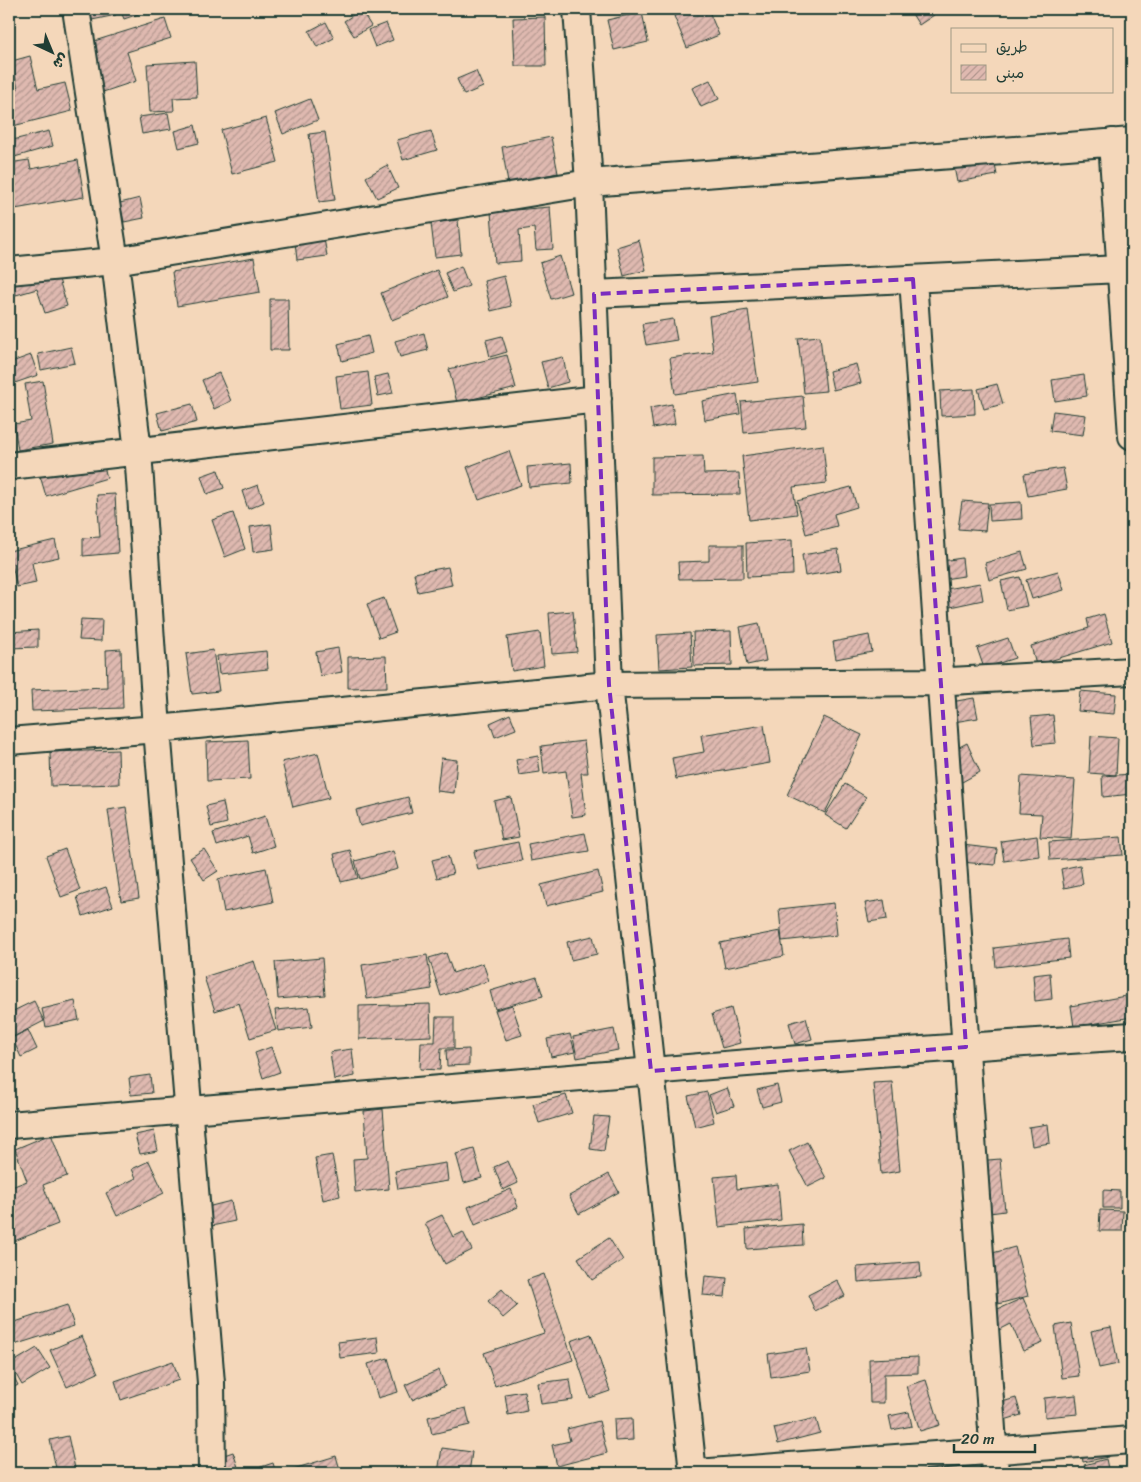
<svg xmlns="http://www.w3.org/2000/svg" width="1141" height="1482" font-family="Sriracha,'Playpen Sans Arabic',sans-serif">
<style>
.building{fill:url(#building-hatch);stroke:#1f3d34}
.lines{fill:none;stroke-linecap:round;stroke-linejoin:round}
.minor-casing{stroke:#1f3d34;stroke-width:30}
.minor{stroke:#f4d7ba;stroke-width:26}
.marked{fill:none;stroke:#7b2cbf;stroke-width:4;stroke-dasharray:10 6;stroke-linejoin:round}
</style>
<defs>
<pattern id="building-hatch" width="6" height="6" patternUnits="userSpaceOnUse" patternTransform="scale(1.25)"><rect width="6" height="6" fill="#dfb9b0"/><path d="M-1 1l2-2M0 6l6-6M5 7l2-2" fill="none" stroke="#b49890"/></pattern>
</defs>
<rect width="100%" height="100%" fill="#f4d7ba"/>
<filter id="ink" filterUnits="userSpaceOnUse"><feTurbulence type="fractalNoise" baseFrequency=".02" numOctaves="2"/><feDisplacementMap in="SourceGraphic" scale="10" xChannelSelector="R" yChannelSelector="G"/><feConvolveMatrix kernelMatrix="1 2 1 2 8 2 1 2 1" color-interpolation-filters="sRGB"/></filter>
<g filter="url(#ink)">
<path class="building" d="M90 9H115L116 15 92 20Z
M120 9H153L124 19Z
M691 9H708L719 35 687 48 674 16Z
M909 9H930L934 15 919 25Z
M361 10 371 26 354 36 344 21Z
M642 12 648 42 614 50 607 20Z
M545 17 546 66H515L513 18Z
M165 19 171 38 127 52 136 81 103 92 88 43Z
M326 22 334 38 317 47 309 31Z
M386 23 393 40 375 47 368 30Z
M30 56 38 89 65 83 72 111 9 127V91L18 89 12 61Z
M195 61 197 97 173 98 174 111 150 112 147 64Z
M476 71 483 87 464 95 457 79Z
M710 80 719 99 701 107 692 88Z
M310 99 318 120 283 134 275 113Z
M168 113 171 129 142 134 139 117Z
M266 118 278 162 232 174 221 130Z
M195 125 199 143 179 148 175 131Z
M49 131 53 146 11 158 9 141Z
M431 131 437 150 403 160 397 140Z
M325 132 335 200 319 202 309 134Z
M551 137 558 173 508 183 502 147Z
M993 155 997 175 957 182 953 162Z
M29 160 31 169 78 160 84 197 9 210V163Z
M387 165 398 188 377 198 366 177Z
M140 198 144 218 124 222 120 203Z
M550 207 553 249 536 250 534 228 519 230 521 261 495 263 491 212Z
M458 220 461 254 435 257 431 223Z
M324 238 327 256 297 260 295 242Z
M639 240 646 270 624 276 617 247Z
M560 256 571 293 551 299 540 263Z
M254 258 260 292 177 306 172 272Z
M55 266 67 306 45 313 37 289 16 295 11 280Z
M461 266 469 286 453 292 445 273Z
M437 270 448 297 392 320 381 293Z
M504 276 511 306 491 311 484 281Z
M270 299H288L289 350H270Z
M748 310 758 382 675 394 670 358 713 352 709 316Z
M673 319 677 340 646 345 642 324Z
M424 333 428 350 400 357 395 341Z
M368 336 372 353 342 361 338 344Z
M502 336 507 352 490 357 486 340Z
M820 336 826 391 804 393 798 338Z
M71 347 75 363 41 370 38 354Z
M31 355 38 375 9 385V363Z
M507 355 516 388 457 403 449 369Z
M563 357 568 382 548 388 541 362Z
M856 364 861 383 833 390 829 371Z
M368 372 372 405 340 409 336 376Z
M219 373 231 401 214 409 202 380Z
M388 374 393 393 378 396 374 377Z
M1084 375 1087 396 1055 401 1052 380Z
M43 381 53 444 18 450 14 424 31 421 25 384Z
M997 384 1003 404 984 409 978 389Z
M974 389 975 414 941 416 940 391Z
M737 394 740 414 705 420 702 401Z
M803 396 806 427 744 433 741 402Z
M192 404 197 422 162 431 157 413Z
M672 404 675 424 653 428 650 408Z
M1053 411 1086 415 1083 435 1050 431Z
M823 445 827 483 793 487 797 514 749 520 742 456Z
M509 451 521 485 479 500 467 467Z
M703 456 704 474 739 473 740 494 652 495V457Z
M102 458 107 478 46 496 40 476Z
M571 463 572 483 529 487 527 467Z
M1063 468 1067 489 1028 496 1024 474Z
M218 470 224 488 207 494 201 476Z
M258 485 264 502 248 509 242 491Z
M851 487 857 507 834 514 837 526 806 534 797 501Z
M115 494 118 553 83 556V538L100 537 97 495Z
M962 501 988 503 985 531 958 529Z
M1021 502 1022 519 990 521 989 504Z
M233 513 245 549 225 557 212 520Z
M271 524 274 549 253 552 250 527Z
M55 540 59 557 32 563 36 583 17 587 9 551Z
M792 540 793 575 747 577 746 543Z
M709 545H743V578L679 579 678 562 709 561Z
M838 549 841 570 805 576 802 555Z
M1022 552 1027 569 989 580 985 563Z
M962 558 964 576 944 579 942 561Z
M448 567 452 585 418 592 414 573Z
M1058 571 1064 590 1032 599 1026 580Z
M1020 577 1027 606 1007 610 1001 581Z
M980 583 983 600 950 607 946 589Z
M384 598 396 632 379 638 367 604Z
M573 611 577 652 552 654 549 613Z
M1104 614 1112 642 1036 665 1031 646 1089 628 1087 619Z
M81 619 102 620 101 641 79 640Z
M759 623 766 661 747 665 740 627Z
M38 630V647L9 648V632Z
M731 631 732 665 694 666 693 632Z
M540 632 544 666 512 671 507 637Z
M690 633 692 667 659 669 657 635Z
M869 635 872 652 836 659 833 642Z
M1008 638 1015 658 984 668 977 648Z
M338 648 342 672 320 676 316 652Z
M121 649 123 708 32 711 31 690 107 687 106 650Z
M213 650 219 691 192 694 186 654Z
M266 651 268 669 219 674 217 656Z
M386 656 387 687 348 688V657Z
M1080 691 1116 694 1114 714 1078 711Z
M974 698 978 718 954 722 951 702Z
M510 714 516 729 495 737 490 723Z
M1053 715 1056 743 1034 745 1031 717Z
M824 717 862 735 825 813 787 795Z
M764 725 770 763 676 779 672 758 704 752 701 735Z
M1091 736 1118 738 1116 775 1089 773Z
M248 740 250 779 207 781 206 742Z
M584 741 588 773H581L586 815 572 817 566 771 544 774 541 746Z
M967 743 980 772 962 782 948 753Z
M118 750 119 784 51 786 50 752Z
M318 753 329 798 293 807 282 762Z
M538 756 540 772 519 775 516 760Z
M441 758 457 760 454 793 437 791Z
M1132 774V794L1103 797 1102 776Z
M1021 776 1075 780 1071 839 1040 837 1042 814 1019 813Z
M845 784 866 797 846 828 825 815Z
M408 797 412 813 360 826 356 810Z
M511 797 519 837 502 840 494 801Z
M223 802 227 823 211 827 206 806Z
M126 807 139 898 121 901 108 810Z
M265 816 274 846 253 853 248 836 217 846 213 833Z
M585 833 589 851 531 861 528 844Z
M1037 836 1039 856 1004 861 1001 841Z
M1121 837 1123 855 1050 860 1049 842Z
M518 842 522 861 478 870 474 851Z
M962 845 997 849 995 865 961 862Z
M65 849 80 890 61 897 46 856Z
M204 849 218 871 204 880 190 858Z
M350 850 358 878 341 882 334 854Z
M393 851 398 869 360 879 355 861Z
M448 856 453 874 437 878 432 860Z
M1080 865 1083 884 1064 888 1061 869Z
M266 868 273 902 224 912 218 879Z
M598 871 603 892 546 906 541 885Z
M106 887 113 906 83 916 77 897Z
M884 900 887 919 869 922 865 903Z
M834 903 837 935 782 941 779 909Z
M780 931 784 956 725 968 720 943Z
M593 936 597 954 571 960 567 942Z
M1067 939 1069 958 996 967 994 948Z
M446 953 453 973 483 963 489 981 441 996 429 958Z
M427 955 432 989 367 999 362 965Z
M322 958 325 995 278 999 275 962Z
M254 961 276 1030 250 1038 239 1003 215 1011 204 977Z
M1050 973 1052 999 1035 1001 1033 975Z
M537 977 543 996 495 1009 490 991Z
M1131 995 1132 1017 1074 1027 1071 1006Z
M34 1001 44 1021 13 1037 9 1029V1013Z
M75 1001 79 1020 46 1027 42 1009Z
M430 1004 431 1036 359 1039V1006Z
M512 1005 522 1035 506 1040 495 1010Z
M309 1007 312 1027 278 1031 275 1010Z
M731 1008 740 1043 722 1048 712 1014Z
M436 1017H454V1048H441L440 1070 420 1069 421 1042H435Z
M806 1018 812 1039 795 1044 789 1023Z
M614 1029 618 1050 577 1058 573 1037Z
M28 1030 37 1049 21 1057 12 1038Z
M570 1034 575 1052 551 1057 547 1039Z
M271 1047 280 1072 263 1078 255 1053Z
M352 1049 355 1076 334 1080 330 1052Z
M469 1049V1065L447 1066 446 1050Z
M150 1075 152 1093 131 1095 129 1078Z
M892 1082 900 1171 881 1174 873 1083Z
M777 1085 781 1102 762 1107 757 1090Z
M727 1088 734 1106 716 1112 709 1095Z
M707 1092 714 1122 695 1127 688 1096Z
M566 1095 572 1113 539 1123 533 1104Z
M383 1109 389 1189 355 1192 353 1159 367 1158 364 1111Z
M594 1116 609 1117 604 1151 590 1149Z
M1048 1124 1050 1143 1032 1146 1029 1127Z
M154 1131 158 1151 140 1154 135 1135Z
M51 1134 67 1176 43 1185 58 1224 9 1243V1188L27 1181 15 1149Z
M807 1142 826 1178 808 1187 789 1151Z
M474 1149 482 1178 464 1183 456 1154Z
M332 1155 340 1196 323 1200 315 1158Z
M1000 1159 1005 1211 982 1214 977 1161Z
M149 1161 164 1193 117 1216 106 1193 136 1178 132 1169Z
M508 1161 518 1183 503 1190 494 1167Z
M446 1163 448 1181 398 1189 395 1171Z
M609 1174 619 1192 579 1214 569 1196Z
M736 1175 737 1189 778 1184 781 1220 719 1227 714 1177Z
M511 1189 518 1207 475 1225 468 1207Z
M1103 1190 1120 1191V1208H1103Z
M231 1201 235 1221 207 1227 203 1208Z
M1100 1210 1123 1211 1122 1231H1099Z
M442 1215 453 1237 463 1232 472 1250 445 1264 425 1223Z
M802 1224 803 1245 747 1249 746 1229Z
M609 1238 623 1260 592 1280 578 1258Z
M1015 1247 1028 1296 998 1304 985 1255Z
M920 1262 921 1277 858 1282 857 1267Z
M544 1274 573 1360 495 1386 484 1353 544 1333 527 1280Z
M705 1276 727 1278 725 1297 703 1295Z
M837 1280 845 1296 815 1311 808 1295Z
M502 1289 517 1306 503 1318 488 1301Z
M1023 1298 1043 1343 1023 1351 1011 1324 999 1330 991 1312Z
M67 1305 74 1326 14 1345 9 1330V1324Z
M1071 1323 1079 1376 1062 1378 1055 1326Z
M1111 1327 1118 1364 1099 1368 1091 1331Z
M591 1334 610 1391 590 1398 571 1341Z
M82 1336 98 1373 67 1387 50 1350Z
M377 1337 379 1353 340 1358 338 1342Z
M37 1348 50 1368 22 1385 10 1364Z
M806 1348 810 1371 771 1377 768 1354Z
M918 1357V1373L884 1374V1403H870L869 1359Z
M388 1358 398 1392 378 1398 368 1364Z
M173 1361 179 1380 121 1400 115 1381Z
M9 1368 18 1385 9 1390Z
M439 1370 445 1386 412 1400 405 1385Z
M570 1379 573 1400 541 1404 538 1383Z
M926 1380 940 1425 920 1431 906 1386Z
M524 1391 527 1411 508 1415 505 1394Z
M1076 1395 1078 1414 1045 1417 1044 1398Z
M1016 1398 1021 1415 1001 1421 995 1404Z
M466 1408 470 1425 432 1434 428 1417Z
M909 1412 912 1426 892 1430 889 1416Z
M632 1418 633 1440 615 1441 614 1419Z
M816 1418 820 1433 778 1444 774 1428Z
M599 1421 607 1453 557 1466 552 1445 570 1441 567 1429Z
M68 1436 76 1473H57L50 1440Z
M1132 1439V1473H1128L1126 1440Z
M1104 1440 1108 1457 1083 1462 1080 1445Z
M442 1448 472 1452 469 1473 438 1472Z
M233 1452 240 1473H217L213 1459Z
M336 1456 341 1473H291L290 1470Z
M1106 1459 1109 1473H1087L1084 1465Z
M273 1463 276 1473H243Z"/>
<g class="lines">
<g class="minor-casing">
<path id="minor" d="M76 9 115 261 138 451 157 729 211 1383 212 1473
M577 9 589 183 609 685 651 1071 693 1473
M1112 142 1132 436
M9 271 115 261 589 183 1132 141
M913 279 995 1473
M594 294 1121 269
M9 466 598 399
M9 741 157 729 609 685 932 682 1132 671
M9 1125C223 1109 438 1088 652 1071 812 1057 972 1046 1132 1036
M697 1473 1132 1440"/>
</g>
<use href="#minor" class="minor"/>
</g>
</g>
<path class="marked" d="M913 279 966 1047 651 1071 609 685 594 294Z"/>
<rect width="1141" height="1482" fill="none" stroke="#f4d7ba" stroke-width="30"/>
<rect x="15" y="15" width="1111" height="1452" fill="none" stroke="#1f3d34" stroke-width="2" filter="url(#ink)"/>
<rect x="951" y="28" width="162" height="65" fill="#f4d7ba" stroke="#9f9984"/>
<rect x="961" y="44" width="25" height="8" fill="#f4d7ba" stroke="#9f9984"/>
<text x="996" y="52" font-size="15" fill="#1f3d34">طريق</text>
<rect x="961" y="65" width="25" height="15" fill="url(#building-hatch)" stroke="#9f9984"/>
<text x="996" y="78" font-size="15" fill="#1f3d34">مبنى</text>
<g transform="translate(52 52) rotate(136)" stroke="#f4d7ba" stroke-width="4" paint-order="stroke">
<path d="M0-4L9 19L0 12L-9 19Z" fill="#1f3d34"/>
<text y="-8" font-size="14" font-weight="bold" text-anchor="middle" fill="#1f3d34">ش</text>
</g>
<path d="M954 1444v8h81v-8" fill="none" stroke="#1f3d34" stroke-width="2.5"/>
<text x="961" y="1444" font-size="15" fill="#1f3d34" stroke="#f4d7ba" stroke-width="4" paint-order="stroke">20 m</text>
</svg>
